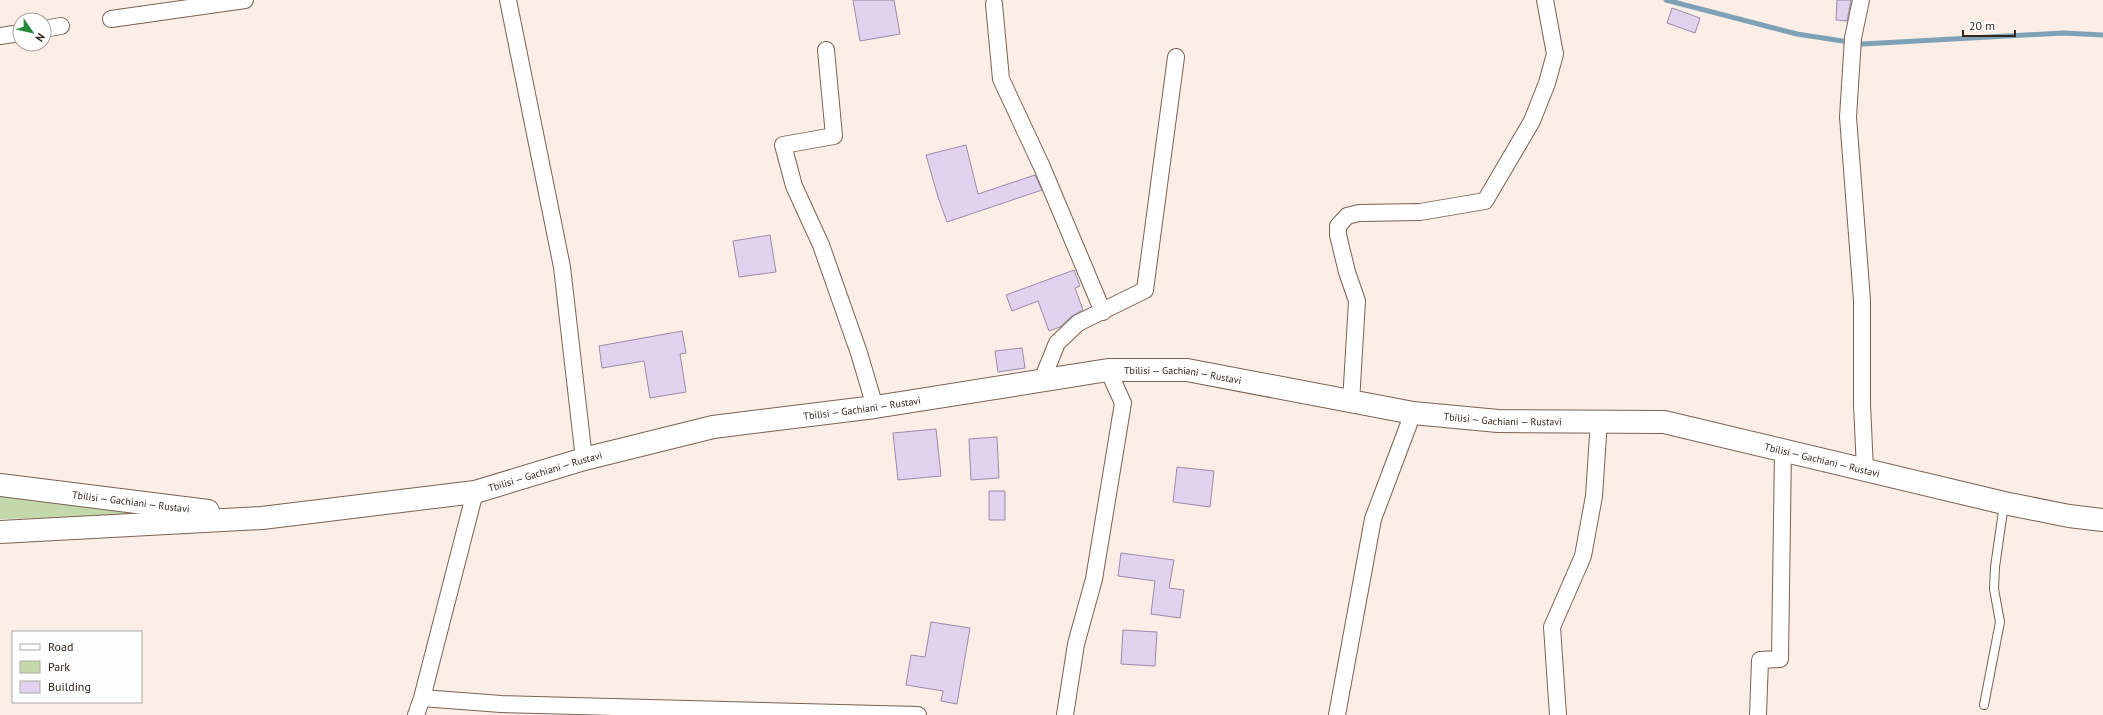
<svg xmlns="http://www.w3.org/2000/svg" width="2103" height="715" font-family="'PT Sans',sans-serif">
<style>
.green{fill:#c3d9ac}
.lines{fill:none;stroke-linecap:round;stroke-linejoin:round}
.stream{stroke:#7ea1b7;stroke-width:5}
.building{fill:#e1d2f0;stroke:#9a8ca8}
.service-casing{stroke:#7c6151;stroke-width:10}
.minor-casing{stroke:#7c6151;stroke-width:18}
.secondary-casing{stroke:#7c6151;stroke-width:24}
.service{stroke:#fff;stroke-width:8}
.minor{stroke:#fff;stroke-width:16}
.secondary{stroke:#fff;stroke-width:22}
.labels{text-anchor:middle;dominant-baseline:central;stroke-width:3;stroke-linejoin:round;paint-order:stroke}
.street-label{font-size:10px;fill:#30241d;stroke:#fefefe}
</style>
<rect width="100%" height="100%" fill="#fbeee6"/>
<path class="green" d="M0 494 178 514 0 519Z"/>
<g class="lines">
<path class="stream" d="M1666 0 1797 34 1862 44 2063 33 2103 35"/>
</g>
<path class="building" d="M853 0H894L900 34 860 41Z
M1837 0H1851L1847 21 1836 20Z
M1672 8 1700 18 1695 33 1667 23Z
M966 145 978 194 1035 175 1042 190 947 222 938 197 926 155Z
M770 235 776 272 739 277 733 241Z
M1074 270 1080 286 1075 288 1083 310 1072 316 1060 327 1049 331 1038 301 1012 311 1006 295Z
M682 331 686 353 680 354 686 392 650 398 644 361 602 368 599 346Z
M1022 348 1025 368 998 372 995 351Z
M936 429 941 476 898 480 893 433Z
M997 437 999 478 971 480 969 439Z
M1177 467 1214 471 1210 507 1173 502Z
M989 491H1005V520H989Z
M1121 553 1174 560 1169 588 1184 590 1180 618 1151 614 1155 581 1118 576Z
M931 622 970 628 957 704 941 701 943 691 906 685 911 655 925 657Z
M1123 630 1157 632 1155 666 1121 664Z"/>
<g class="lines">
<g class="service-casing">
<path id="service" d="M1984 705 2000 622 1994 589 1995 567 2004 504"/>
</g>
<g class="minor-casing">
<path id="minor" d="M508 0 562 267 584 459
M1861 0 1853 38 1848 117 1862 300V404L1865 470
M994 4 1001 79 1042 167 1103 312
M111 19 245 0
M44 29 61 26
M0 36 20 33
M826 50 834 136 783 145 794 186 821 245 859 353 875 407
M1042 380 1057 343 1078 323 1145 290 1176 57
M1351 402 1357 301 1347 272 1338 235V226L1347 216 1359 213 1420 212 1485 201 1532 121 1547 83 1555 54 1545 0
M475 492 422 698 501 704 918 715
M416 715 422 698
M1065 715 1076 644 1094 579 1123 403 1108 370
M1337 715 1373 519 1413 413
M1558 715 1552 627 1583 556 1594 496 1599 420
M1758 715 1760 660 1780 659 1783 449"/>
</g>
<g class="secondary-casing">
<g id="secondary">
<path id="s1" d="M0 485 208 511"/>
<path id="s2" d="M0 532 262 518 475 492 584 459 713 427 875 407 1108 370H1187L1413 413 1498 421 1664 422 2004 503 2069 516 2103 520"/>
</g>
</g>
<use href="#service" class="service"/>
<use href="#minor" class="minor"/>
<use href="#secondary" class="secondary"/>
</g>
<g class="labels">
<g class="street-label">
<text stroke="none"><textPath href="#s2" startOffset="1198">Tbilisi — Gachiani — Rustavi</textPath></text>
<text stroke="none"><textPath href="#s2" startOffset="874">Tbilisi — Gachiani — Rustavi</textPath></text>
<text stroke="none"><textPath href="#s2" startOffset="1522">Tbilisi — Gachiani — Rustavi</textPath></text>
<text stroke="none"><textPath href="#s2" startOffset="1846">Tbilisi — Gachiani — Rustavi</textPath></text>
<text stroke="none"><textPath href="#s2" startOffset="550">Tbilisi — Gachiani — Rustavi</textPath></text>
<text stroke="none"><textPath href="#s1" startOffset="132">Tbilisi — Gachiani — Rustavi</textPath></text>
</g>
</g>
<rect x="12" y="631" width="130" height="72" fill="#fefefe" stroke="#aca7a4"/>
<rect x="20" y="644" width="20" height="6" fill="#ffffff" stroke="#aca7a4"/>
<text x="48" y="651" font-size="12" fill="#30241d">Road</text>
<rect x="20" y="661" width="20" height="12" fill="#c3d9ac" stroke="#aca7a4"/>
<text x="48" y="671" font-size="12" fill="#30241d">Park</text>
<rect x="20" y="681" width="20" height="12" fill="#e1d2f0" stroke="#aca7a4"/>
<text x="48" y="691" font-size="12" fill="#30241d">Building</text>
<g transform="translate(32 32) rotate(124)"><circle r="19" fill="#fefefe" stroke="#aca7a4"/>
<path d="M0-3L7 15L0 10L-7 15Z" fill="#2a883a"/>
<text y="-6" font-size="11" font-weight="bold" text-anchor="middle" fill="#30241d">N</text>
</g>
<path d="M1963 30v6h52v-6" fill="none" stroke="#30241d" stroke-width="2"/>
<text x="1969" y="30" font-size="12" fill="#30241d" stroke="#fefefe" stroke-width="3" paint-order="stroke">20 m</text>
</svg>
